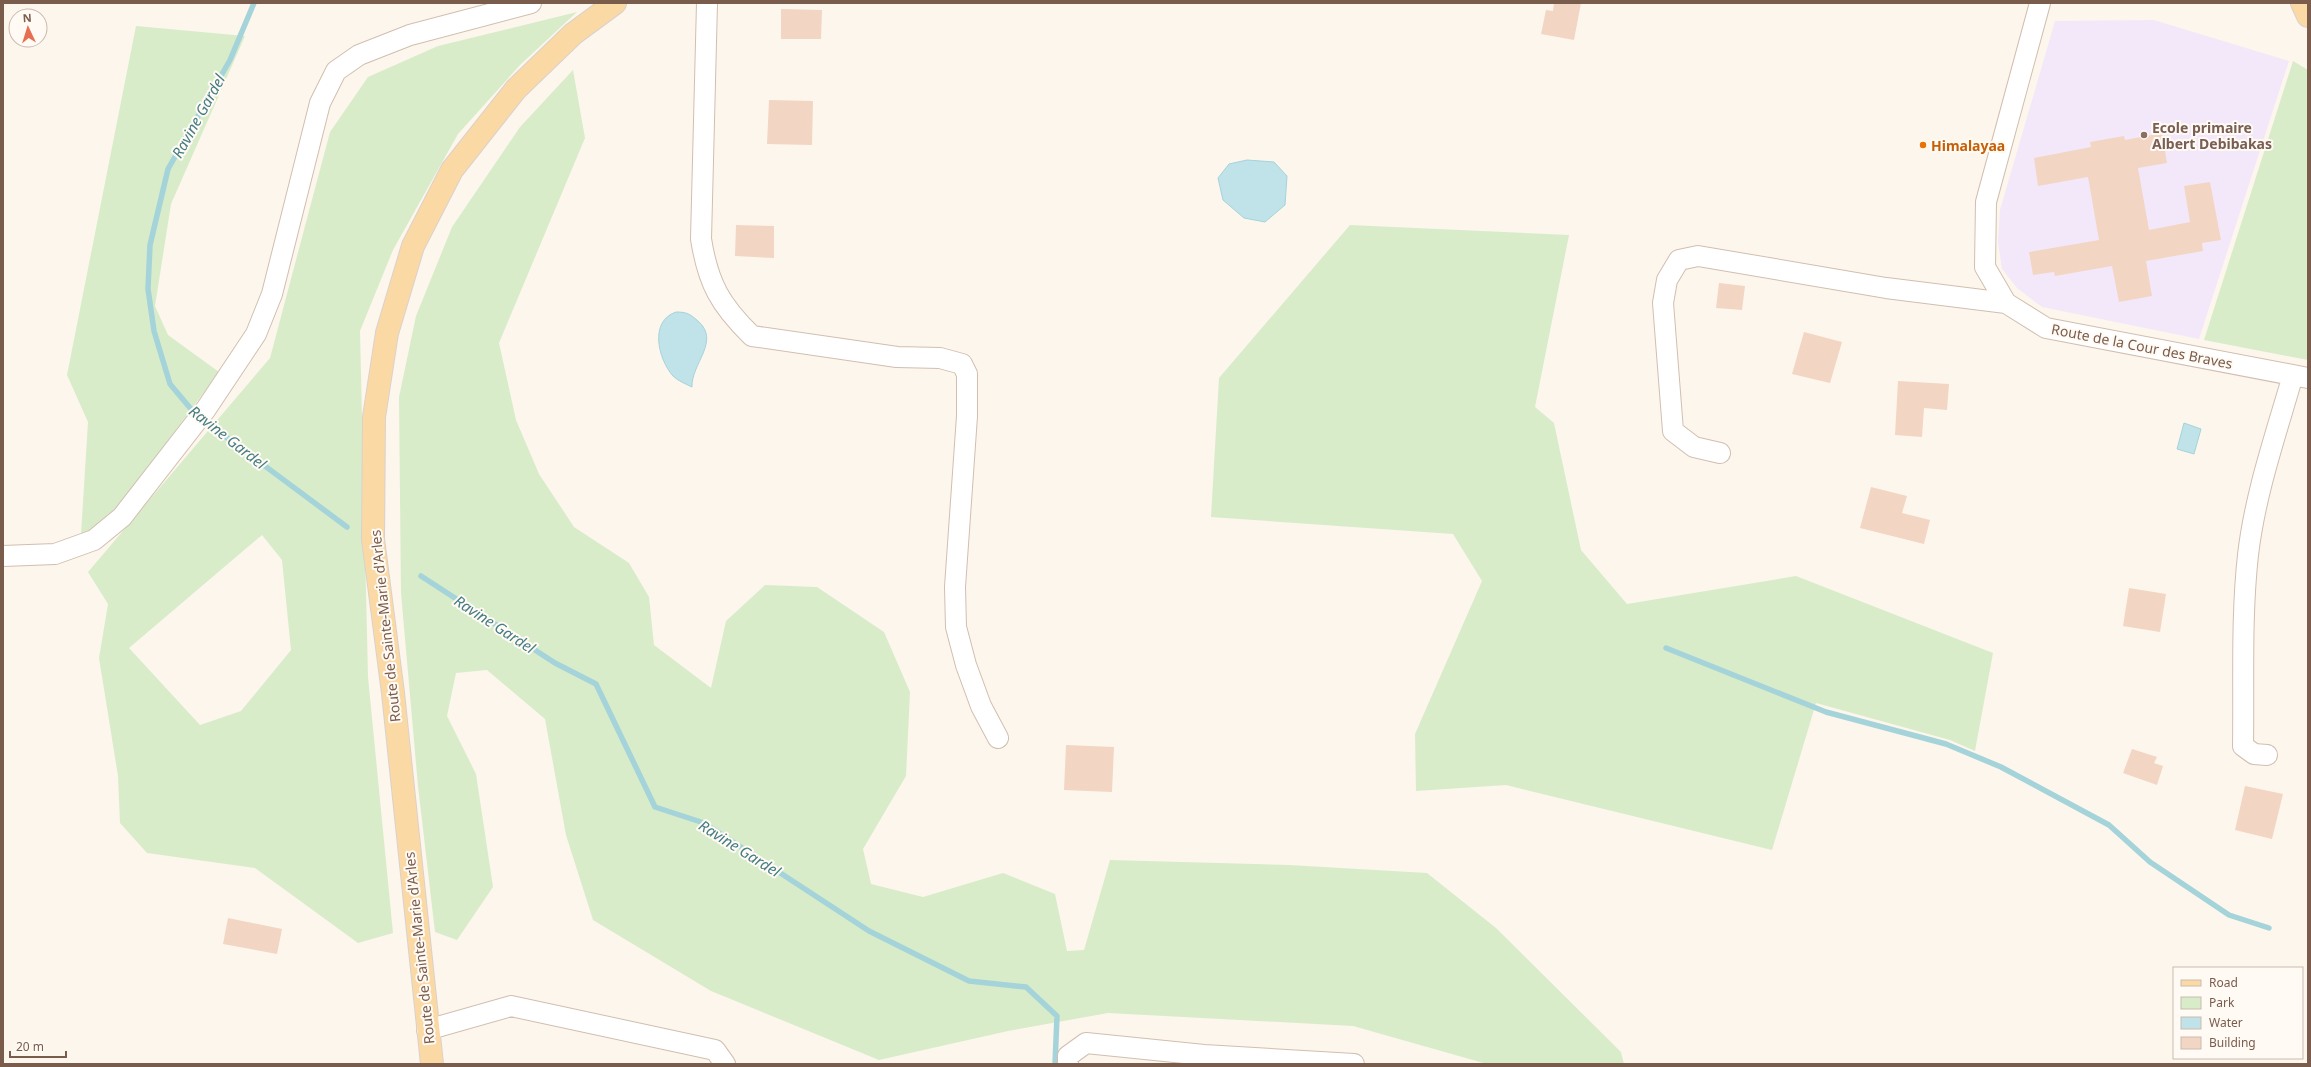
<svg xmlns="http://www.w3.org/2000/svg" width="2311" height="1067" font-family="'Noto Sans',sans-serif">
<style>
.education{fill:#f3e8fa}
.green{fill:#d8ecc9;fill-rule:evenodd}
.water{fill:#bfe3e8;stroke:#a5d3da}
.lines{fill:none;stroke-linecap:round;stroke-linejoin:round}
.stream{stroke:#a5d3da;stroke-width:5.5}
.building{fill:#f3d5c3}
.minor-casing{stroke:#d1beb0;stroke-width:22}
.major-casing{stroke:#dad1cd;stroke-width:24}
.minor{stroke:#fff;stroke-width:20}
.major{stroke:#fbd9a5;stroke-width:22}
.education-dot{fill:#8d6e63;stroke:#fffaf3;stroke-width:1.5}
.food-dot{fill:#e8710a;stroke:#fffaf3;stroke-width:1.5}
.labels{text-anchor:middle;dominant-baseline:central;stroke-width:4;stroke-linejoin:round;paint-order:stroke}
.education-label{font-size:14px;font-weight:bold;fill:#785e54;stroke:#fffaf3;text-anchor:start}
.food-label{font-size:14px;font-weight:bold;fill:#c56008;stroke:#fffaf3;text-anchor:start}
.street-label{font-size:14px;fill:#7a5c4d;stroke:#fffaf3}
.water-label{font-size:15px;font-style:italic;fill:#437c86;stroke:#fffaf3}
</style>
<rect width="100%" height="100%" fill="#fdf6ec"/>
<path class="education" d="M2154 20 2289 61 2199 339 2042 307 2017 288 2002 269 1998 242 2000 210 2055 21Z"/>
<path class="green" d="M577 12 520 65 458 134 393 250 360 331 368 677 393 933 358 943 255 868 147 853 120 823 118 776 99 658 108 604 88 572 270 358 330 132 368 77 438 46ZM262 535 282 560 291 650 241 711 200 725 129 648Z
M136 26 245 36 171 204 155 306 168 335 219 372 115 512 95 530 81 534 88 422 67 375Z
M2293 61 2308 70V360L2204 340Z
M573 70 585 138 499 343 516 420 539 474 574 527 629 563 649 597 654 645 711 688 726 621 765 585 817 587 884 632 910 692 906 776 863 849 871 884 923 897 1003 873 1055 894 1067 951 1084 950 1110 860 1289 865 1427 873 1496 928 1621 1052 1624 1064H1487L1353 1026 1108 1013 1008 1031 879 1060 711 991 593 920 566 835 545 719 487 670 456 673 447 716 476 774 493 887 457 940 435 932 418 786 401 593 399 397 416 316 452 227 520 127Z
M1350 225 1569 235 1535 407 1554 423 1581 550 1627 604 1796 576 1993 653 1975 751 1950 740 1816 703 1772 850 1506 785 1416 791 1415 734 1482 581 1453 534 1211 517 1219 378Z"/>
<path class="water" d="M1247 160 1274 162 1287 176 1285 205 1265 222 1244 218 1223 200 1218 178 1229 164Z
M676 312C687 312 690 314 698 321 721 341 691 364 692 387 686 384 678 381 673 376 658 359 649 321 676 312Z
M2184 423 2201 429 2194 454 2177 449Z"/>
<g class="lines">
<path class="stream" d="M196 415 170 384 154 331 148 289 150 245 168 169 230 60 254 3
M203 420 347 527
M421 576 555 663 596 684 655 807 704 823 869 931 969 981 1026 987 1057 1016 1055 1064
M1666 648 1826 712 1946 744 2001 767 2109 825 2150 862 2229 915 2269 928"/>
</g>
<path class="building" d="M1554 3H1581L1574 40 1541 34 1546 10 1553 11Z
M781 9 822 10 821 39H781Z
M769 100 813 101 812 145 767 144Z
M2162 133 2167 163 2138 168 2149 230 2190 222 2184 186 2210 182 2221 240 2202 243 2203 251 2146 261 2152 296 2119 302 2112 266 2055 276 2054 272 2033 275 2029 252 2099 240 2088 177 2038 186 2034 158 2091 147 2090 142 2124 136 2125 140Z
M736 225 774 226V258L735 256Z
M1719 283 1745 286 1742 310 1716 308Z
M1804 332 1842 342 1830 383 1792 374Z
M1898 381 1949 384 1947 410 1924 408 1922 437 1895 435Z
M1871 487 1907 496 1902 513 1930 520 1924 544 1860 528Z
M2129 588 2166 594 2160 632 2123 626Z
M1066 745 1114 747 1112 792 1064 790Z
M2132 749 2157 757 2154 763 2163 766 2157 785 2123 773Z
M2245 786 2283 794 2272 839 2235 830Z
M228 918 282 929 277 954 223 944Z"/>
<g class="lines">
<g class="minor-casing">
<path id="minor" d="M707 3 701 239C708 283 720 305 752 336L897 357 940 358 962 364 967 374V416L955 587 956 627 966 665 981 706 998 738
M2040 3 1986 202 1985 267 2006 303 2046 328 2308 378
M1720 453 1694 447 1673 431 1663 303 1667 280 1679 260 1698 256 1886 288 2006 303
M3 556 55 554 94 540 122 517 206 409 256 334 272 294 320 103 336 71 359 55 410 35 531 3
M2267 755 2254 754 2243 746C2244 683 2241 618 2248 555 2255 494 2276 434 2293 375
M427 1030 511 1006 715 1050 725 1064
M1068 1064V1056L1086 1043 1204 1055 1354 1064"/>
</g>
<g class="major-casing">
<path id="major" d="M2302 3 2308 16
M432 1064 393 693 373 539 374 417 387 333 413 246 452 170 516 89 573 34 615 3"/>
</g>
<use href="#minor" class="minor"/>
<use href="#major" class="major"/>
</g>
<circle class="education-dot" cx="2144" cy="135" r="4"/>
<circle class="food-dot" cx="1923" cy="145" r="4"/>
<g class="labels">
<g class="education-label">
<text x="2152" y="127">Ecole primaire<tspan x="2152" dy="16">Albert Debibakas</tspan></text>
</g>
<g class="food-label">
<text x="1931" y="145">Himalayaa</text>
</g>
<g class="street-label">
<text transform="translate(2142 346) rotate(11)">Route de la Cour des Braves</text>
<text transform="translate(385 626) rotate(-96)">Route de Sainte-Marie d'Arles</text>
<text transform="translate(419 948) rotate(-96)">Route de Sainte-Marie d'Arles</text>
</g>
<g class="water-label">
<text transform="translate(198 116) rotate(-61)">Ravine Gardel</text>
<text transform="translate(228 437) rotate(38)">Ravine Gardel</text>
<text transform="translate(495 624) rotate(33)">Ravine Gardel</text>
<text transform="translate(740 848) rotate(32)">Ravine Gardel</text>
</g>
</g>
<rect width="2311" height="1067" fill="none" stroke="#7a5c4d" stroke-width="8"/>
<rect x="2173" y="967" width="130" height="92" fill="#fffaf3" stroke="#cabbb1"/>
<rect x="2181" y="980" width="20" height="6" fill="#fbd9a5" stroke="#cabbb1"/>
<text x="2209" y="987" font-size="12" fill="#7a5c4d">Road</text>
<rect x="2181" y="997" width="20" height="12" fill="#d8ecc9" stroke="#cabbb1"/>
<text x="2209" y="1007" font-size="12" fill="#7a5c4d">Park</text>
<rect x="2181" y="1017" width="20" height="12" fill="#bfe3e8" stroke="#cabbb1"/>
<text x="2209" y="1027" font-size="12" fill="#7a5c4d">Water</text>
<rect x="2181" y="1037" width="20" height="12" fill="#f3d5c3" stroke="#cabbb1"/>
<text x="2209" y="1047" font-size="12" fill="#7a5c4d">Building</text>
<g transform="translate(28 28) rotate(356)"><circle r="19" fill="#fffaf3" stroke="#cabbb1"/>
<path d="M0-3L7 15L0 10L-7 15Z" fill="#e76f51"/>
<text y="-6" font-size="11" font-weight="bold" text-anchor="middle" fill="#7a5c4d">N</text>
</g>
<path d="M10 1051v6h56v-6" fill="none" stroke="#7a5c4d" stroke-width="2"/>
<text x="16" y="1051" font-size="12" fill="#7a5c4d" stroke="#fffaf3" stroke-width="3" paint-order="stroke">20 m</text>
</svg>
